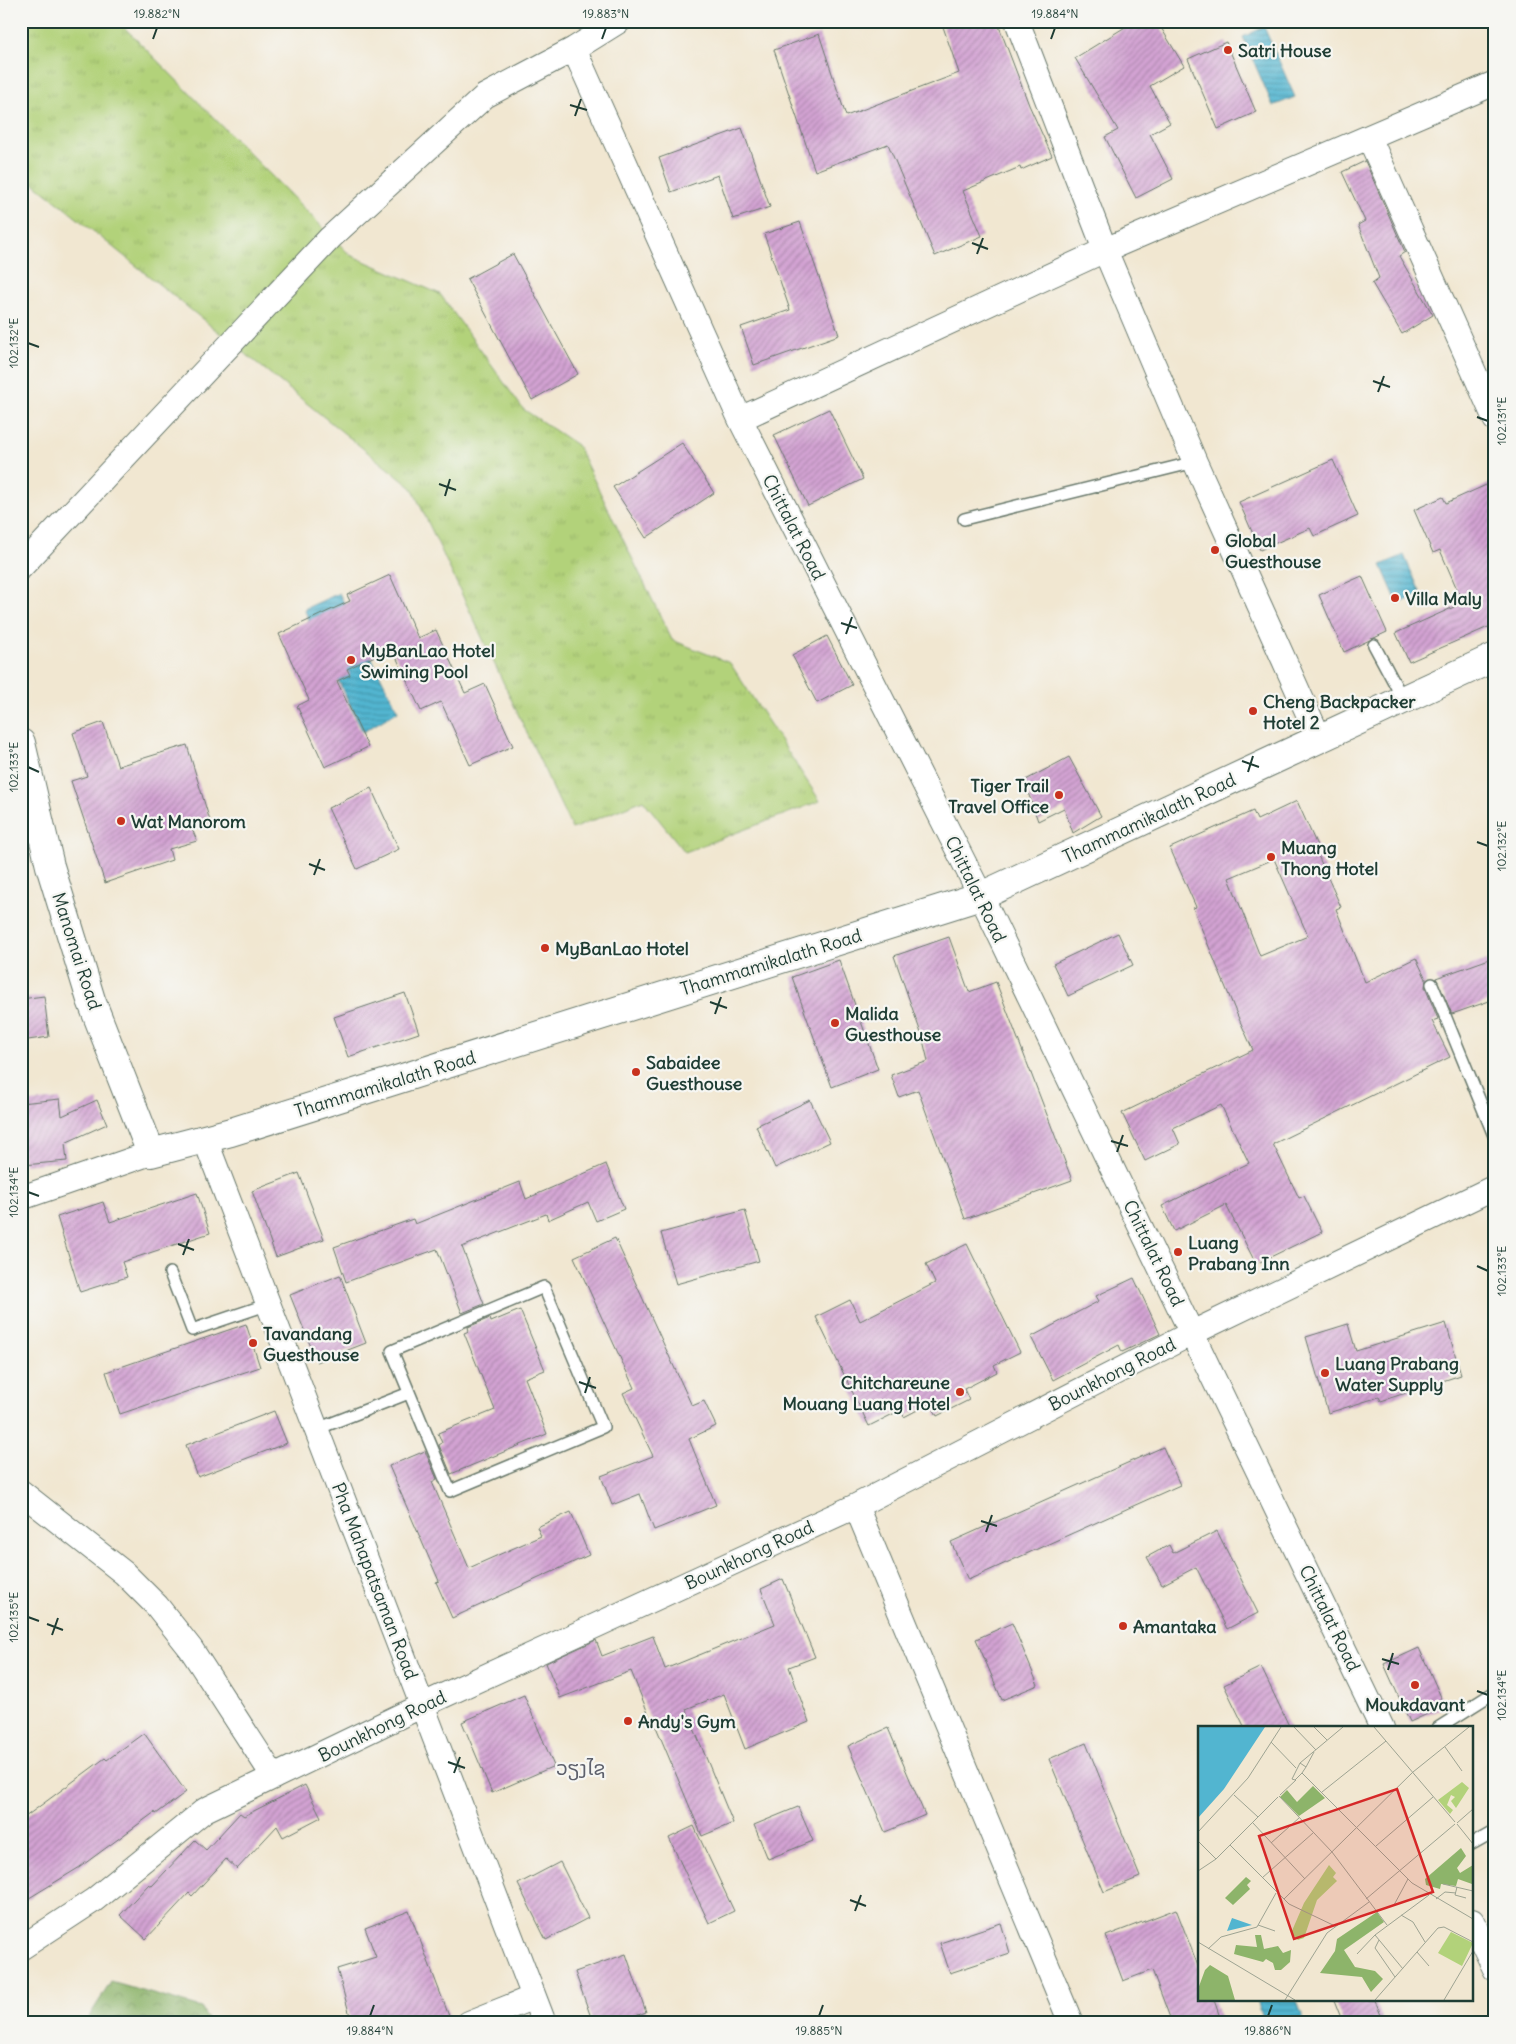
<svg xmlns="http://www.w3.org/2000/svg" width="1516" height="2044" font-family="Delius,'Noto Sans Lao',sans-serif">
<style>
.grass{fill:url(#grass-tufts);stroke:#688857}
.forest{fill:url(#forest-crowns);stroke:#56784f}
.water{fill:url(#water-rules);stroke:#387982}
.building{fill:url(#building-hatch);fill-rule:evenodd}
.lines{fill:none;stroke-linecap:round;stroke-linejoin:round}
.service-casing{stroke:#68786b;stroke-width:14}
.minor-casing{stroke:#68786b;stroke-width:26}
.tertiary-casing{stroke:#68786b;stroke-width:30}
.service{stroke:#fff;stroke-width:11}
.minor{stroke:#fff;stroke-width:24}
.tertiary{stroke:#fff;stroke-width:28}
.ticks{fill:none;stroke:#1f3d34;stroke-width:2}
.poi-dot{fill:#c8321e;stroke:#f6f6f2;stroke-width:2}
.labels{text-anchor:middle;dominant-baseline:central;stroke-width:4.5;stroke-linejoin:round;paint-order:stroke}
.poi-label{font-size:18px;font-weight:bold;fill:#1f3d34;stroke:#f6f6f2;text-anchor:start}
.street-label{font-size:18px;fill:#1f3d34;stroke:#f6f6f2}
.quarter-label{font-size:20px;fill:#5e616c;stroke:#f6f6f2}
.inset-road{fill:none;stroke:#9da392;stroke-width:1}
.view{fill:#d62828;fill-opacity:0.15;stroke:#d62828;stroke-width:2.5}
.inset-edge{fill:none;stroke:#1f3d34;stroke-width:2.5}
.neatline{fill:none;stroke:#1f3d34;stroke-width:2}
.ticks-label{font-size:12px;text-anchor:middle;fill:#1f3d34}
</style>
<defs>
<pattern id="grass-tufts" width="24" height="20" patternUnits="userSpaceOnUse" patternTransform="scale(1.25)"><rect width="24" height="20" fill="#b2d27a"/><path d="M3 7l-1-3M5 7V3M7 7l1-3M15 17l-1-3M17 17v-4M19 17l1-3" fill="none" stroke="#99b56a"/></pattern>
<pattern id="forest-crowns" width="20" height="18" patternUnits="userSpaceOnUse" patternTransform="scale(1.25)"><rect width="20" height="18" fill="#8db46a"/><path d="M2 6a3 3 0 1 1 6 0M12 15a3 3 0 1 1 6 0" fill="none" stroke="#739458"/></pattern>
<pattern id="water-rules" width="6" height="5" patternUnits="userSpaceOnUse" patternTransform="scale(1.25)"><rect width="6" height="5" fill="#52b5d0"/><path d="M0 2.5h6" fill="none" stroke="#4394aa"/></pattern>
<pattern id="building-hatch" width="6" height="6" patternUnits="userSpaceOnUse" patternTransform="scale(1.25)"><rect width="6" height="6" fill="#d3a3d3"/><path d="M-1 1l2-2M0 6l6-6M5 7l2-2" fill="none" stroke="#ab86ac"/></pattern>
</defs>
<rect width="100%" height="100%" fill="#f6f6f2"/>
<filter id="ink" filterUnits="userSpaceOnUse"><feTurbulence type="fractalNoise" baseFrequency=".02" numOctaves="2"/><feDisplacementMap in="SourceGraphic" scale="10" xChannelSelector="R" yChannelSelector="G"/><feConvolveMatrix kernelMatrix="1 2 1 2 8 2 1 2 1" color-interpolation-filters="sRGB"/></filter>
<filter id="wash" filterUnits="userSpaceOnUse"><feTurbulence type="fractalNoise" baseFrequency=".0096" numOctaves="4" result="noise"/><feDisplacementMap in="SourceGraphic" scale="20" xChannelSelector="R" yChannelSelector="G"/><feGaussianBlur stdDeviation="1.12" result="paint"/><feColorMatrix in="noise" values="0 0 0 0 0 0 0 0 0 0 0 0 0 0 0 0 0 1.4 0 .05"/><feComposite in="paint" operator="in"/></filter>
<g filter="url(#wash)">
<rect width="100%" height="100%" fill="#f1e7d1"/>
<path class="grass" d="M31 21H118L350 255 440 294 523 409 577 445 672 640 730 663 820 801 685 852 643 800 572 829 412 488 21 173V26Z"/>
<path class="forest" d="M111 1982 202 2008 209 2023H85Z"/>
<path class="water" d="M1264 27 1295 97 1273 106 1243 37Z
M1404 555 1421 594 1398 604 1381 565Z
M339 593 398 711 363 732 304 609Z
M1257 2000H1297L1305 2023H1265Z"/>
<g id="blocks">
<path class="building" d="M941 21H997L1029 105 1052 156 1021 170 1020 167 963 191 982 236 935 256 888 144 815 171 774 50 819 34 846 116 959 73Z
M1135 21H1157L1184 66 1150 86 1170 123 1150 134 1173 179 1136 198 1105 137 1118 130 1075 58Z
M1226 42 1256 112 1218 129 1188 59Z
M742 128 770 207 733 219 718 175 671 192 659 158Z
M1365 161 1405 252 1399 256 1433 315 1402 334 1372 283 1379 278 1358 225 1365 221 1342 172Z
M800 222 839 335 754 365 741 327 790 310 764 234Z
M513 254 578 374 532 400 467 279Z
M829 409 863 479 808 506 774 435Z
M682 443 714 493 646 538 613 487Z
M1333 460 1358 516 1314 536 1310 528 1260 550 1239 502Z
M1495 481V624L1409 662 1396 633 1463 603 1440 550 1433 553 1414 510 1443 497 1446 503Z
M390 575 418 638 436 630 465 693 485 684 513 746 470 765 441 702 421 711 392 648 347 669 350 675 337 681 368 747 325 767 297 706 309 700 279 634 350 601 347 595Z
M1362 576 1387 632 1344 652 1319 595Z
M827 636 852 685 817 703 792 655Z
M103 722 118 766 187 745 210 821 192 829 197 841 169 849 172 860 105 883 71 781 87 776 73 733Z
M1069 757 1101 816 1073 833 1064 808 1038 821 1024 781Z
M371 788 399 849 357 869 328 808Z
M1297 801 1319 850 1316 851 1341 907 1336 909 1365 982 1416 958 1426 979 1425 987 1438 1019 1432 1021 1450 1057 1273 1144 1299 1198 1304 1196 1322 1232 1256 1264 1226 1205 1174 1231 1162 1206 1249 1163 1221 1105 1173 1128 1180 1144 1145 1161 1122 1113 1253 1050 1235 1010 1193 908 1196 907 1170 848 1253 811 1257 820ZM1274 859 1308 936 1260 956 1229 878Z
M1118 933 1133 965 1068 996 1053 964Z
M949 937 969 992 996 982 1072 1180 965 1219 918 1090 899 1097 891 1075 928 1061 922 1036 894 956Z
M1495 957V999L1452 1014 1436 978Z
M839 960 878 1069 832 1087 792 977Z
M405 993 419 1033 348 1057 334 1017Z
M44 996 49 1037 21 1041V999Z
M60 1099 62 1116 97 1100 107 1124 65 1143 67 1161 24 1165 21 1143V1103Z
M810 1100 830 1142 775 1168 756 1126Z
M606 1164 624 1209 596 1221 588 1202 548 1220 546 1214 462 1247 484 1304 462 1313 437 1249 346 1282 334 1247 413 1219 415 1224 520 1182 526 1199Z
M299 1173 324 1239 276 1257 252 1191Z
M197 1193 210 1233 122 1262 127 1277 80 1292 57 1217 103 1202 110 1222Z
M745 1210 759 1261 676 1284 661 1233Z
M615 1238 692 1406 704 1401 716 1426 689 1439 716 1505 654 1530 640 1494 612 1505 601 1476 653 1456 623 1393 634 1388 574 1257Z
M967 1244 1020 1352 994 1365 997 1372 964 1389 969 1400 937 1416 931 1403 904 1417 901 1410 869 1426 816 1317 850 1300 860 1321 935 1283 926 1264Z
M340 1275 366 1343 317 1362 290 1295Z
M1134 1278 1160 1334 1122 1352 1119 1345 1053 1380 1031 1337 1099 1301 1096 1296Z
M520 1310 545 1370 525 1378 547 1434 451 1474 439 1445 442 1443 438 1433 495 1410 464 1333 469 1331 468 1327 490 1318 491 1322Z
M1446 1323 1461 1375 1381 1401 1379 1397 1328 1413 1306 1337 1348 1324 1356 1351Z
M246 1324 260 1367 120 1414 106 1372Z
M274 1411 287 1443 198 1477 186 1445Z
M1163 1447 1180 1485 968 1580 951 1542Z
M425 1451 437 1479 432 1482 469 1568 541 1536 537 1527 571 1512 589 1555 452 1618 436 1582 439 1581 389 1466Z
M1217 1531 1258 1613 1227 1629 1196 1567 1162 1585 1147 1557 1169 1545 1173 1553Z
M783 1579 815 1657 789 1667 809 1722 745 1749 724 1694 686 1709 733 1823 702 1836 654 1722 652 1723 631 1671 560 1698 546 1663 596 1640 602 1656 653 1636 665 1669 775 1624 761 1589Z
M1012 1623 1038 1685 1002 1700 976 1639Z
M1419 1648 1445 1706 1410 1722 1384 1664Z
M1261 1667 1290 1728H1245L1224 1685Z
M524 1695 554 1766 492 1793 462 1722Z
M888 1728 925 1815 885 1832 848 1746Z
M144 1733 186 1792 156 1814 155 1812 80 1867 21 1903V1820L105 1758 107 1760Z
M1086 1743 1140 1877 1104 1892 1049 1759Z
M305 1785 321 1817 283 1837 277 1826 237 1869 226 1859 192 1896 189 1893 146 1939 120 1915 149 1884 152 1886 195 1840 206 1850 240 1813 244 1816Z
M798 1807 813 1841 768 1859 754 1825Z
M694 1826 734 1911 709 1923 669 1838Z
M560 1862 588 1918 546 1940 518 1884Z
M1176 1909 1200 1971V2000H1214L1222 2023H1172L1152 1970 1123 1981 1106 1936Z
M409 1911 449 2016 431 2023H352L337 1969 376 1957 365 1928Z
M1001 1923 1010 1953 950 1973 940 1943Z
M626 1954 646 2012 617 2023H593L575 1972Z
M1334 2000H1375L1384 2023H1343Z"/>
</g>
</g>
<g filter="url(#ink)">
<use href="#blocks" fill-opacity="0" stroke="#68786b" stroke-width="1"/>
<g class="lines">
<g class="service-casing">
<path id="service" d="M964 519 1195 462
M1374 645 1403 699
M1432 984 1495 1138
M170 1273 192 1330 269 1304
M544 1287 603 1427 450 1491 392 1351Z
M317 1429 409 1393
M1438 1728 1495 1692
M1472 1844 1495 1831"/>
</g>
<g class="minor-casing">
<path id="minor" d="M1017 21 1105 250 1195 462 1319 738
M574 49 740 419 981 896 1382 1728
M1369 137 1495 419
M740 419 1105 250 1495 83
M21 567 330 238 485 96 574 49 619 21
M205 1139 544 2023
M21 1198 151 1153
M21 1492 124 1573 157 1606 191 1649 274 1777
M856 1506 1071 2023
M1472 1921 1495 1969
M21 1948 94 1900 205 1810 423 1705 856 1506 1192 1333 1495 1187
M469 2023 534 1997"/>
</g>
<g class="tertiary-casing">
<path id="tertiary" d="M21 743 50 866 91 1000 151 1153 231 1132 981 896 1495 657"/>
</g>
<use href="#service" class="service"/>
<use href="#minor" class="minor"/>
<use href="#tertiary" class="tertiary"/>
</g>
</g>
<path class="ticks" d="M153 39 157 28M602 39 606 28M1051 39 1055 28M570 105 587 110M575 116 581 99M972 243 988 249M977 254 983 238M28 343 39 347M1373 381 1390 387M1378 392 1384 376M1477 417 1488 421M439 484 456 490M445 496 450 479M841 623 857 628M846 634 852 617M1242 761 1259 767M28 767 39 772M1248 772 1253 756M1477 842 1488 846M309 864 325 870M314 875 320 859M710 1002 727 1008M715 1014 721 997M1111 1141 1128 1146M1117 1152 1123 1135M28 1192 39 1196M178 1244 194 1250M183 1255 189 1239M1477 1266 1488 1271M579 1382 596 1388M585 1393 590 1377M981 1521 997 1526M986 1532 992 1515M28 1617 39 1621M47 1624 63 1630M52 1635 58 1618M1382 1659 1399 1664M1388 1670 1393 1653M1477 1691 1488 1695M448 1762 465 1768M454 1773 460 1757M850 1900 866 1906M855 1911 861 1895M370 2016 374 2005M819 2016 823 2005M1268 2016 1272 2005"/>
<g class="poi-dot">
<circle cx="1228" cy="50" r="5"/>
<circle cx="1215" cy="550" r="5"/>
<circle cx="1395" cy="598" r="5"/>
<circle cx="351" cy="660" r="5"/>
<circle cx="1253" cy="711" r="5"/>
<circle cx="1059" cy="795" r="5"/>
<circle cx="121" cy="821" r="5"/>
<circle cx="1271" cy="857" r="5"/>
<circle cx="545" cy="948" r="5"/>
<circle cx="835" cy="1023" r="5"/>
<circle cx="636" cy="1072" r="5"/>
<circle cx="1178" cy="1252" r="5"/>
<circle cx="253" cy="1343" r="5"/>
<circle cx="1325" cy="1373" r="5"/>
<circle cx="960" cy="1392" r="5"/>
<circle cx="1123" cy="1626" r="5"/>
<circle cx="1415" cy="1685" r="5"/>
<circle cx="628" cy="1721" r="5"/>
</g>
<g class="labels">
<g class="poi-label">
<text x="1238" y="50">Satri House</text>
<text x="1225" y="540">Global<tspan x="1225" dy="21">Guesthouse</tspan></text>
<text x="1405" y="598">Villa Maly</text>
<text x="361" y="650">MyBanLao Hotel<tspan x="361" dy="21">Swiming Pool</tspan></text>
<text x="1263" y="701">Cheng Backpacker<tspan x="1263" dy="21">Hotel 2</tspan></text>
<text x="1049" y="785" text-anchor="end">Tiger Trail<tspan x="1049" dy="21">Travel Office</tspan></text>
<text x="131" y="821">Wat Manorom</text>
<text x="1281" y="847">Muang<tspan x="1281" dy="21">Thong Hotel</tspan></text>
<text x="555" y="948">MyBanLao Hotel</text>
<text x="845" y="1013">Malida<tspan x="845" dy="21">Guesthouse</tspan></text>
<text x="646" y="1062">Sabaidee<tspan x="646" dy="21">Guesthouse</tspan></text>
<text x="1188" y="1242">Luang<tspan x="1188" dy="21">Prabang Inn</tspan></text>
<text x="263" y="1333">Tavandang<tspan x="263" dy="21">Guesthouse</tspan></text>
<text x="1335" y="1363">Luang Prabang<tspan x="1335" dy="21">Water Supply</tspan></text>
<text x="950" y="1382" text-anchor="end">Chitchareune<tspan x="950" dy="21">Mouang Luang Hotel</tspan></text>
<text x="1133" y="1626">Amantaka</text>
<text x="1415" y="1704" text-anchor="middle">Moukdavant</text>
<text x="638" y="1721">Andy's Gym</text>
</g>
<g class="street-label">
<text transform="translate(794 527) rotate(63)">Chittalat Road</text>
<text transform="translate(1149 818) rotate(-25)">Thammamikalath Road</text>
<text transform="translate(976 889) rotate(64)">Chittalat Road</text>
<text transform="translate(77 951) rotate(72)">Manomai Road</text>
<text transform="translate(771 962) rotate(-17)">Thammamikalath Road</text>
<text transform="translate(385 1084) rotate(-17)">Thammamikalath Road</text>
<text transform="translate(1154 1253) rotate(64)">Chittalat Road</text>
<text transform="translate(1112 1374) rotate(-27)">Bounkhong Road</text>
<text transform="translate(749 1555) rotate(-25)">Bounkhong Road</text>
<text transform="translate(375 1581) rotate(69)">Pha Mahapatsaman Road</text>
<text transform="translate(1330 1618) rotate(64)">Chittalat Road</text>
<text transform="translate(382 1726) rotate(-26)">Bounkhong Road</text>
</g>
<g class="quarter-label">
<text x="581" y="1767">ວຽງໄຊ</text>
</g>
</g>
<g transform="translate(1198 1726)">
<rect width="275" height="275" fill="#f1e7d1"/>
<path d="M131 139 138 147 135 151 139 155 119 174 106 212 100 214 93 207 106 177Z" fill="#b2d27a"/>
<path d="M115 60 127 72 101 90 82 71 89 64 99 76ZM263 122 268 130 259 142 262 147 275 139V164L274 158 260 153 258 160 243 158 242 163 228 159 227 153ZM48 151 53 155 49 159 52 163 35 179 27 172ZM179 186 186 196 146 224 157 241 177 245 185 253 173 266 164 251 122 247 137 225 139 213ZM57 209H63L66 223 80 220 85 227 93 224 92 236 83 244H77L75 237 68 233 65 236 36 228 38 219 59 221ZM12 239 30 250 37 274H0V263L7 244Z" fill="#8db46a"/>
<path d="M264 56 271 62 258 82 253 75 257 71 253 69 249 79 255 84 252 88 240 74Z" fill="#b2d27a"/>
<path d="M253 206 275 217 264 240 240 227Z" fill="#b2d27a"/>
<path d="M0 1H67L26 63 0 92ZM34 192 54 199 29 205Z" fill="#52b5d0"/>
<path class="inset-road" d="M96 1 118 24M116 1 129 14M176 1 257 96M73 16 98 42M247 21 264 45M102 37 145 1M108 41 102 37 94 53 97 54 104 47 108 41 116 26M104 47 214 157 275 193M124 66 188 15M36 69 60 91M82 69 98 54M81 70 134 126 189 199M55 97 107 153M259 97 275 83M259 98 275 118M0 106 50 52 83 1M0 115 18 133M73 117 101 92M32 119 91 178 137 200M178 120 235 71M0 145 18 133 80 71M64 152 115 107M245 158 275 165M259 161 257 169 268 172M86 173 215 46 271 1M168 173 257 98M238 173 247 166 258 167M196 179 210 153M203 189 215 196 227 216M60 199 77 205M177 209 205 243M181 214 177 222 197 251M0 216 97 274M10 223 23 211 59 201 78 167M219 226 231 240M159 228 177 209 231 169M87 274 129 207 171 176M177 274 240 202 246 201 275 216M246 274 275 225"/>
<path class="view" d="M199 63 235 166 96 213 61 110Z"/>
<rect width="275" height="275" class="inset-edge"/>
</g>
<rect width="1516" height="2044" fill="none" stroke="#f6f6f2" stroke-width="55"/>
<rect x="28" y="28" width="1460" height="1988" class="neatline"/>
<g class="ticks-label">
<text x="157" y="18">19.882°N</text>
<text x="606" y="18">19.883°N</text>
<text x="1055" y="18">19.884°N</text>
<text transform="translate(14 343) rotate(-90)" y="4">102.132°E</text>
<text transform="translate(1502 421) rotate(-90)" y="4">102.131°E</text>
<text transform="translate(14 767) rotate(-90)" y="4">102.133°E</text>
<text transform="translate(1502 846) rotate(-90)" y="4">102.132°E</text>
<text transform="translate(14 1192) rotate(-90)" y="4">102.134°E</text>
<text transform="translate(1502 1271) rotate(-90)" y="4">102.133°E</text>
<text transform="translate(14 1617) rotate(-90)" y="4">102.135°E</text>
<text transform="translate(1502 1695) rotate(-90)" y="4">102.134°E</text>
<text x="370" y="2035">19.884°N</text>
<text x="819" y="2035">19.885°N</text>
<text x="1268" y="2035">19.886°N</text>
</g>
</svg>
